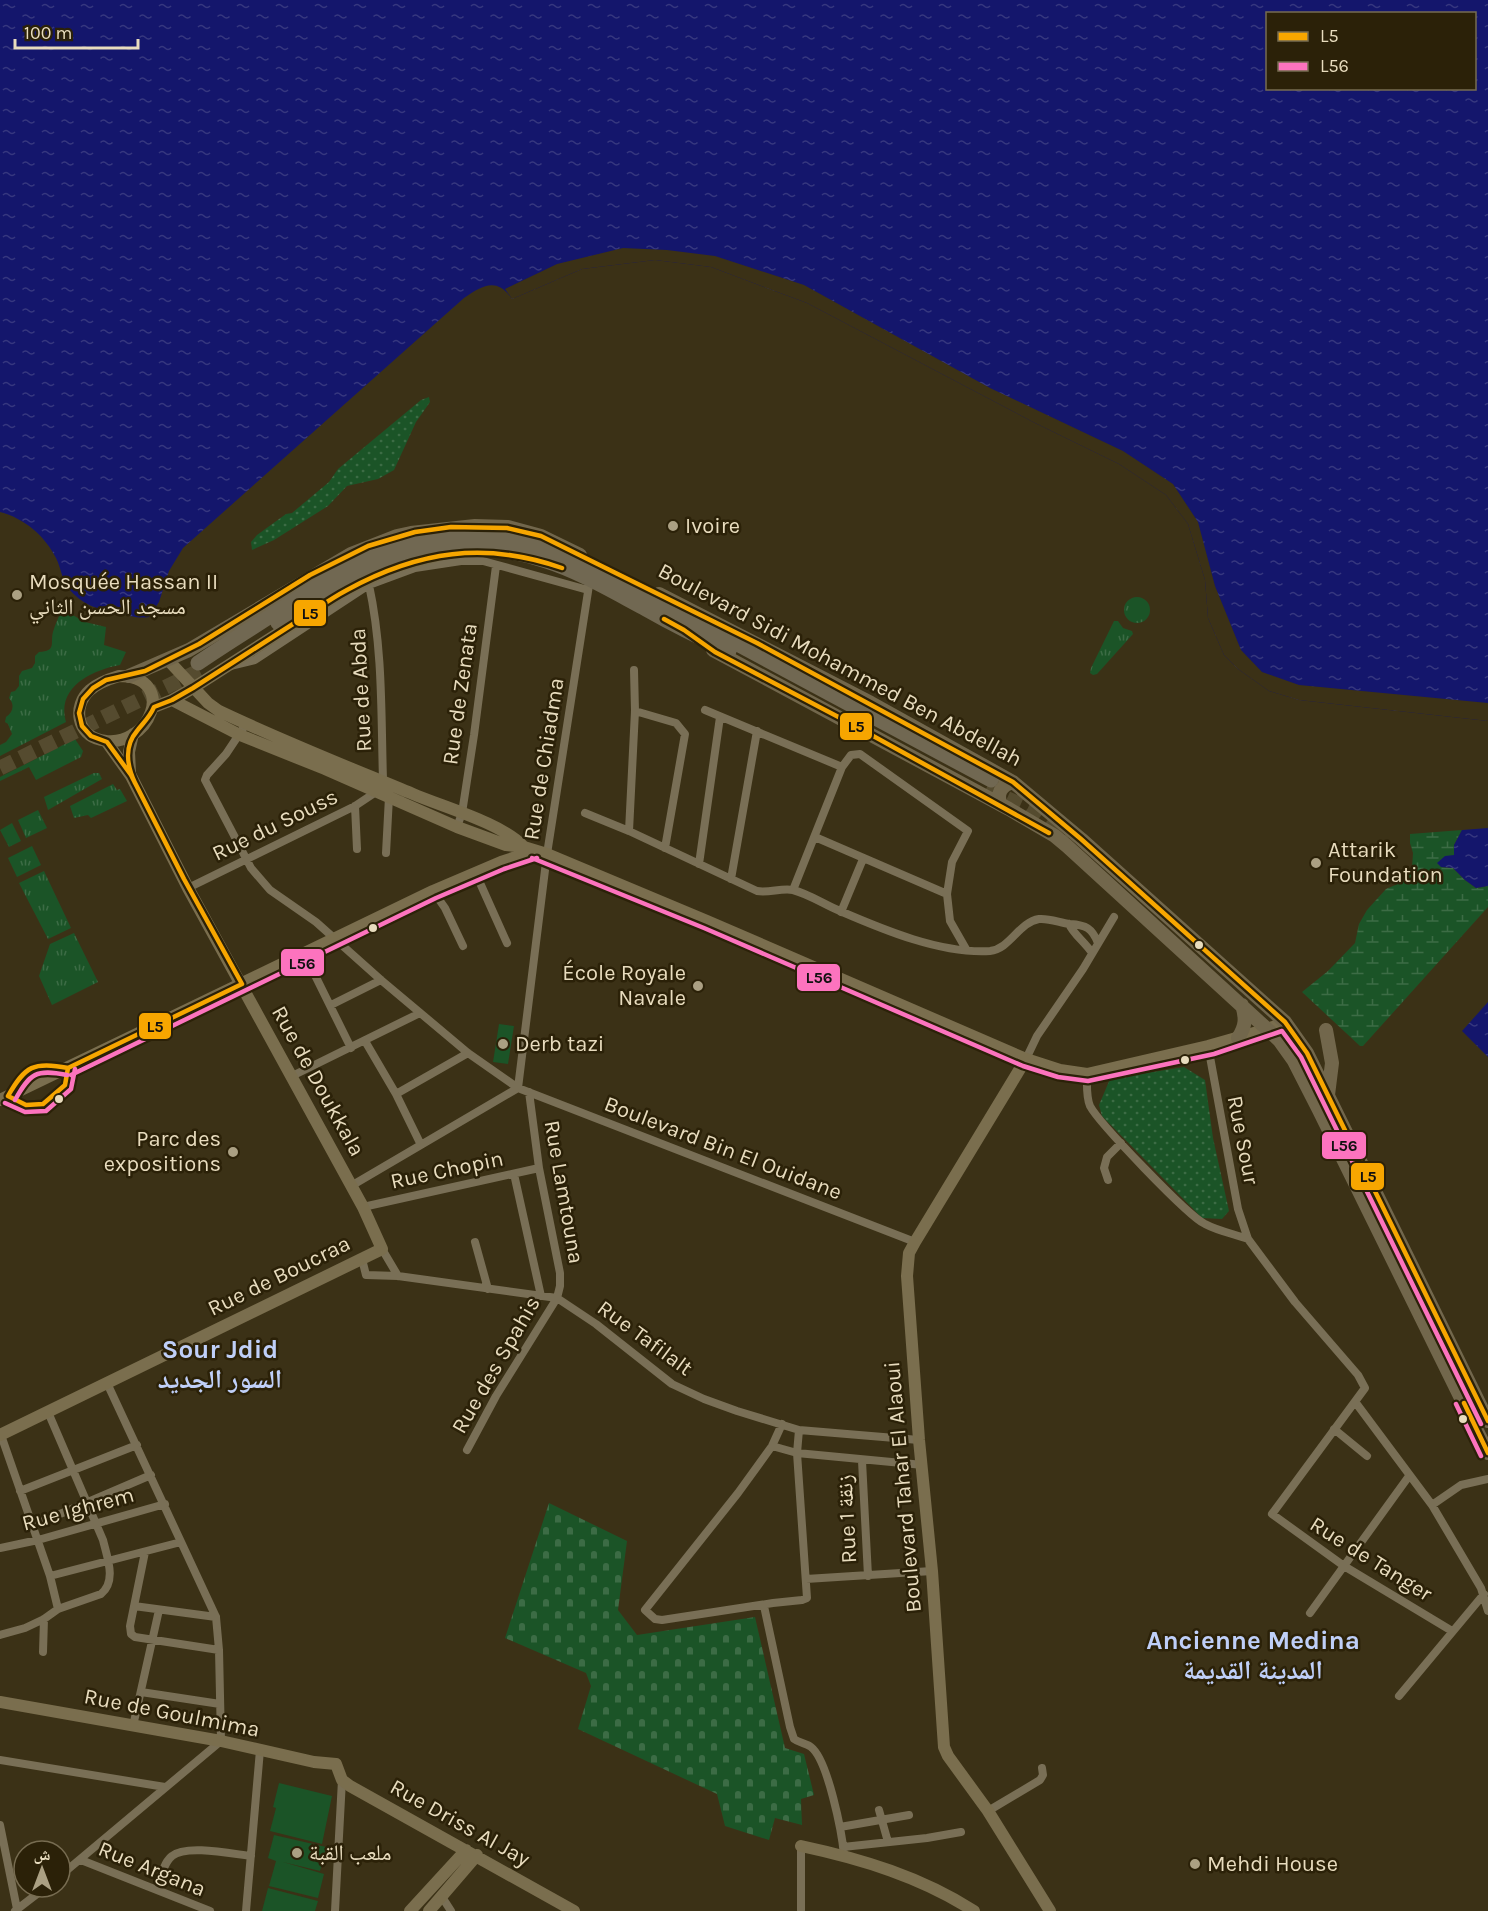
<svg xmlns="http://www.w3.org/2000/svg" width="1488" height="1911" font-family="Karla,'Noto Naskh Arabic',sans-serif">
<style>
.grass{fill:url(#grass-tufts)}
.wetland{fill:url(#wetland-marsh)}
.cemetery{fill:url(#cemetery-stones)}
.park{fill:url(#park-dots)}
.garden{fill:#1b5427}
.water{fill:url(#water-ripples);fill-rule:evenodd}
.pier{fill:#3b3116}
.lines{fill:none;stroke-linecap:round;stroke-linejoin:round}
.highway-tunnel{stroke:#554b2f;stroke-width:15;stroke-dasharray:15 8;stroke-linecap:butt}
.street{stroke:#796f56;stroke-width:8}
.secondary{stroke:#7a6e4e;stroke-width:12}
.primary{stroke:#72674c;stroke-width:14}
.highway{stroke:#716852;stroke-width:15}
.bus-1-casing{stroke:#2b2108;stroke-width:9}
.bus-2-casing{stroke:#2b2108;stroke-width:9}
.bus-1{stroke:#f7a600;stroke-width:4.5}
.bus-2{stroke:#fc73be;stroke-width:4.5}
.poi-dot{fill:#aba083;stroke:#2b2108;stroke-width:2}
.bus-dot{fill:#e8dcbe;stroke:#2b2108;stroke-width:2}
.labels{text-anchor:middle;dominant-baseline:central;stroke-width:5;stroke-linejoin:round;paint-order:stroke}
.poi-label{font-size:22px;fill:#e8dcbe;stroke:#2b2108;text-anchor:start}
.street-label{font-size:22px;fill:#e8dcbe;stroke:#2b2108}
.quarter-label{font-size:26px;font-weight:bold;fill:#bfcff8;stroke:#2b2108}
.line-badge{stroke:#2b2108;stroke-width:2}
.pale-badge-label{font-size:16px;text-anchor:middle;font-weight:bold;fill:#111}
</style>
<defs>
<pattern id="grass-tufts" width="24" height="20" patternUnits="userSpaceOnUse" patternTransform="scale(1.5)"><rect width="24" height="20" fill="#1b5427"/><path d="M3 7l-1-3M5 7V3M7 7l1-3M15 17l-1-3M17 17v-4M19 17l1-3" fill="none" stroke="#3c6c45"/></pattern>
<pattern id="wetland-marsh" width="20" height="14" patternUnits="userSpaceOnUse" patternTransform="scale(1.5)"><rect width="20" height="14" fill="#1b5427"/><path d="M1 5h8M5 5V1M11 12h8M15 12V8" fill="none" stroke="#3c6c45"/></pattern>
<pattern id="cemetery-stones" width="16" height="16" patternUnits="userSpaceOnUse" patternTransform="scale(1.5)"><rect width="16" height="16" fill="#1b5427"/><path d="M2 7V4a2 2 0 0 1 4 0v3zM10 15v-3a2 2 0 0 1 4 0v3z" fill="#3c6c45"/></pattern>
<pattern id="park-dots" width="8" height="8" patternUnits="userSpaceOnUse" patternTransform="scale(1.5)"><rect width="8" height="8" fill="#1b5427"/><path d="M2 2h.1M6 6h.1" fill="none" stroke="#3c6c45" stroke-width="1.8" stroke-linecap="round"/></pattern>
<pattern id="water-ripples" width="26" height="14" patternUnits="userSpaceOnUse" patternTransform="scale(1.5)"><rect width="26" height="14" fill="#14166c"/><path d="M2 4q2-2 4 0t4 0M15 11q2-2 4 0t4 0" fill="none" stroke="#36377f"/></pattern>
</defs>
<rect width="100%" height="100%" fill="#3b3116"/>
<path class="grass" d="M1124 610a13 13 0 1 1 26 0a13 13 0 1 1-26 0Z
M62 609 85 622 106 627 104 645 126 652 120 665C92 670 56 687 66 722L0 756V745L6 742 12 734 8 724 5 722 6 717C13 712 15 705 9 698L11 692 15 691 19 686V676L22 671 32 668 35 663V656L39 652C57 651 50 643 53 632 55 624 59 617 62 609Z
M1114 621H1118L1123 628 1132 631 1133 634 1097 674 1093 675 1090 673 1091 668Z
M75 739 83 751 81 757 36 780 29 767 0 781V777Z
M94 773H99L102 779 48 810 44 797Z
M113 784 117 790 120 789 127 801 91 818 88 815 74 818 70 806Z
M38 810 47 828 26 838 18 820Z
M12 823 21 841 9 847 0 830Z
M32 846 41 865 17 877 8 858Z
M44 871 71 928 48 939 19 883Z
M74 933 98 982 52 1005 39 976 50 944Z"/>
<path class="wetland" d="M1462 830 1454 845V856L1441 867 1453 868 1465 880 1476 888 1488 886V907L1363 1046H1360L1302 992 1328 971 1355 943 1359 924 1367 910 1386 889 1400 883 1412 868 1413 853 1410 843V834Z"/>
<path class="cemetery" d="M549 1503 627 1541 618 1610 637 1635 755 1617 785 1748 804 1754 814 1795 801 1799 802 1825 775 1818 769 1840 725 1826 717 1794 578 1729 591 1686 586 1673 505 1638Z"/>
<path class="park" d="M429 397 430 402 416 422 394 470 378 479 347 486 328 506 274 540 252 550 251 542 257 535 286 514 292 513 329 482 338 469 421 400Z
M1184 1067 1205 1080 1213 1138 1229 1211 1222 1219 1202 1218 1102 1116 1099 1105 1110 1079Z"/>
<path class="garden" d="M499 1024 514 1026 508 1064 493 1062Z
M279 1783 332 1796 322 1844 270 1831 276 1808 273 1807Z
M274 1835 326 1847 320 1871 283 1862 324 1874 318 1898 269 1886 276 1861 268 1858Z
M268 1888 318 1901 315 1911H262Z"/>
<path class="water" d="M0 0H1488V721L1299 700 1269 691 1238 669 1224 655 1208 618 1205 580 1188 524 1166 495 1119 464 1033 422 807 303 711 267 655 260 582 269 512 299C497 277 483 285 464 298L183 548 169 571 159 602 149 617C137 619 128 615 117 613 98 610 81 604 68 588 62 580 61 568 56 558 45 536 24 518 0 512ZM1268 14H1474V88H1268Z
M1488 828V886L1476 888 1465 880 1453 868 1441 867 1437 863 1445 856 1454 855V845L1462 830Z
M1488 1002V1057L1462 1031Z"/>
<path class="pier" d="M623 248 667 250 715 256 804 285 990 388 1123 451 1173 484 1198 522 1215 586 1241 650 1262 672 1299 685 1488 703V721L1299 700 1269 691 1238 669 1224 655 1208 618 1205 580 1188 524 1166 495 1119 464 1033 422 807 303 711 267 655 260 582 269 512 299 505 289 557 264Z"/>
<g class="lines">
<path class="highway-tunnel" d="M0 768 201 670
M986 789 1028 808 1067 839
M1298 1058 1336 1126"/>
<path class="street" d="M230 666 255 660 369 585 415 568 461 561H483L588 590
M705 710 842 767
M635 711 676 723 685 734 665 848
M246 724 226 754 207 775 205 780 251 868 270 890 316 922 381 980 468 1053 518 1088 915 1242
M355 806 357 849
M585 813 629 831 757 891C769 893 781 888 793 890 809 894 825 905 840 911 884 930 941 954 990 951 1010 949 1019 922 1039 919 1050 918 1060 923 1070 924 1086 925 1092 928 1098 943
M457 827 462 813 474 735 496 566
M629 831 635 711 634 670
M815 837 947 894
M386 853 389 797
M699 864 720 717
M476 874 507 943
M731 879 757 731
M188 888 355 806 376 792 383 780C381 715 383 649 369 585
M793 890 842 767 851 755 860 754 968 831 952 862 947 894 950 921 966 949
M433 891 445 908 463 946
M841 912 863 859
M1069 924C1074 935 1085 942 1092 953
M304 953 351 1048
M331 1005 381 980
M365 1041 396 1094 421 1145
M1208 1046 1238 1209 1248 1239 1295 1302 1358 1375 1365 1388 1272 1514 1344 1566 1452 1631
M1026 1059 1037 1036 1083 969 1114 917
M1087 1074C1087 1084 1086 1097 1090 1106 1099 1123 1188 1216 1205 1224 1218 1231 1234 1234 1248 1239
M290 1077 420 1013
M518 1088 547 854 590 579
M396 1094 468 1053
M514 1174 541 1296
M1108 1180 1104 1168 1107 1157 1121 1143
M351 1186 518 1088
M363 1207 539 1168
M475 1242 488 1289
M382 1249 398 1276
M362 1259 366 1275 398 1276 557 1298 596 1324 672 1384 704 1399 737 1411 799 1430 919 1440
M1356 1403 1432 1505 1481 1588 1488 1611
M782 1424 772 1446 738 1493 645 1610 655 1619 662 1620 773 1603 802 1600 807 1598 797 1453 799 1430
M1334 1429 1367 1456
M1 1435 50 1576 58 1609
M772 1446 797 1453 923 1465
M467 1450 496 1396 557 1298 560 1286V1273L539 1168 529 1092
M862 1461 868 1576
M20 1491 137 1445
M1432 1505 1461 1485 1488 1479
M32 1526 151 1475
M0 1548 38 1540 165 1504
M145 1552 130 1626 131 1634 135 1637 219 1650
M50 1576 181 1542
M806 1579 932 1571
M134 1606 216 1617
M764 1606 790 1727 794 1739C799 1743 806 1743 811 1747 828 1760 842 1833 844 1855
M1310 1613 1409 1476
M0 1635 25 1628 44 1619 58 1609 101 1594C117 1581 107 1557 103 1540L48 1412
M43 1652 44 1619
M141 1692 220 1704
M1399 1696 1484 1594
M133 1726 159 1610
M0 1760 165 1787
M879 1810 888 1842
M988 1811 1040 1780 1043 1775 1042 1768
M0 1825 17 1909
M840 1827 909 1815
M801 1846V1911
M843 1847 927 1838 961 1832
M81 1860 210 1911
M60 1876 221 1741 219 1650 216 1617 107 1383
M157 1890C160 1880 163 1863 172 1856 186 1844 233 1854 251 1856
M442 1897 451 1911
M15 1911 46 1887
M246 1911 260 1750
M335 1911 342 1780"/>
<path class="secondary" d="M168 660 208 703 219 711C282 741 348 767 413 794 443 807 502 823 524 847
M119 676C179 676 150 751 101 740 77 735 72 706 90 690 98 683 109 679 119 676Z
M172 700 240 735 325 769 457 827 506 845 524 847 547 854 707 921 1026 1059 1060 1070 1087 1074 1208 1046 1268 1029 1285 1022
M154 707 172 700 193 688 346 590 394 567 440 555
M130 772 129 752 133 734
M1026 1059 915 1242 909 1253 907 1276 919 1440 932 1571 944 1747 948 1756 988 1811 1050 1911
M0 1100 433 891 501 862 534 851
M0 1435 382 1249 363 1207 188 888 131 776 106 741
M0 1702 221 1741 314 1762 336 1764 342 1780 350 1786 574 1911
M801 1846C862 1859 921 1877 974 1911
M410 1911 466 1850
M429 1911 477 1855"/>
<path class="primary" d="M659 594 871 703 1013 782 1081 839 1285 1022 1307 1053 1488 1421
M713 650 1009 809 1055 836 1067 846 1279 1040 1294 1061 1319 1110 1488 1453
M129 676 189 650 351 554 397 536 411 533 475 526 508 527 541 536 580 555
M1001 805C996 794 1001 785 1013 782
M1326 1030 1332 1063 1328 1095
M1238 1038C1246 1026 1246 1018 1242 1005"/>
<path class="highway" d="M278 623C315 601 352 572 393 558 440 543 499 545 546 561 580 572 612 591 644 608 672 624 700 638 729 651
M198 663C227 643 257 625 286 606 309 591 332 575 356 562 435 521 511 531 590 565L991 780"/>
<g class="bus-1-casing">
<path id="bus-1" d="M664 619 684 630 715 652 846 721 1049 833
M135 783C127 766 124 746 137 731 143 723 150 717 154 707L172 700 193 688C226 667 260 645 293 624 311 613 328 600 347 590 418 551 485 541 562 568
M242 984 184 879 131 775 107 742 91 736 82 726 79 713 83 699 93 688 106 680 145 671 199 644 310 575 368 546 415 532 451 527 507 528 541 536 757 643 1013 782 1081 839 1285 1022 1307 1053 1488 1421
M68 1068 242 984
M8 1096 26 1105 43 1104 65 1085 68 1068
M8 1096C25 1066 34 1061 68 1068
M1464 1403 1488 1453"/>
</g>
<g class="bus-2-casing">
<path id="bus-2" d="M532 858 704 928 1023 1066 1058 1077 1088 1081 1214 1054 1282 1031 1301 1057 1481 1424
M71 1075 436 898 504 869 537 858
M15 1100C30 1073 36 1069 67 1075
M5 1103 25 1112 46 1111 71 1089 75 1069
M1456 1404 1481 1456"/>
</g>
<use href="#bus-1" class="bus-1"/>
<use href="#bus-2" class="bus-2"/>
</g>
<g class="poi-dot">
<circle cx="673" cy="526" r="6"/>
<circle cx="17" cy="595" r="6"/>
<circle cx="1316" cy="863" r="6"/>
<circle cx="698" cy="986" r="6"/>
<circle cx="503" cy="1044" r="6"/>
<circle cx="233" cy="1152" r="6"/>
<circle cx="297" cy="1853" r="6"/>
<circle cx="1195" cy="1864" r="6"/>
</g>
<g class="bus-dot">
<circle cx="373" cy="928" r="5"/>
<circle cx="1199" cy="945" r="5"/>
<circle cx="1185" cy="1060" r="5"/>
<circle cx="59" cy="1099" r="5"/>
<circle cx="1463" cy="1419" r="5"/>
</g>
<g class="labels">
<g class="poi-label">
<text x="685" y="526">Ivoire</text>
<text x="29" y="582">Mosquée Hassan II<tspan x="29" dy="25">مسجد الحسن الثاني</tspan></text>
<text x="1328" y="850">Attarik<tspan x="1328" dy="25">Foundation</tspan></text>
<text x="686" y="973" text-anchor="end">École Royale<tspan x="686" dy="25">Navale</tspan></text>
<text x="515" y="1044">Derb tazi</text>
<text x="221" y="1139" text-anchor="end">Parc des<tspan x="221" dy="25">expositions</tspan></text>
<text x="309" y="1853">ملعب القبة</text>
<text x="1207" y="1864">Mehdi House</text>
</g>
<g class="street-label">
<text transform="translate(840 665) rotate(28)">Boulevard Sidi Mohammed Ben Abdellah</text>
<text transform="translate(361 690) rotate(-93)">Rue de Abda</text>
<text transform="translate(460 694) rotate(-82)">Rue de Zenata</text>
<text transform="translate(544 759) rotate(-81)">Rue de Chiadma</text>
<text transform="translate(275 825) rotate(-26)">Rue du Souss</text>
<text transform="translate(318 1081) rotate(61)">Rue de Doukkala</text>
<text transform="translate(1243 1140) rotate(79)">Rue Sour</text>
<text transform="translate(723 1148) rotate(21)">Boulevard Bin El Ouidane</text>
<text transform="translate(447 1170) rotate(-12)">Rue Chopin</text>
<text transform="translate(564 1192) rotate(80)">Rue Lamtouna</text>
<text transform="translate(279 1276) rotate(-26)">Rue de Boucraa</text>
<text transform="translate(645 1338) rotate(36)">Rue Tafilalt</text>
<text transform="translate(496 1365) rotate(-60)">Rue des Spahis</text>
<text transform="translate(903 1487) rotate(-95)">Boulevard Tahar El Alaoui</text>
<text transform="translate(78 1509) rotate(-15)">Rue Ighrem</text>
<text transform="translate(847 1519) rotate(-93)">Rue 1 زنقة</text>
<text transform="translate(1371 1559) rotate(32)">Rue de Tanger</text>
<text transform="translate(172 1713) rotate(11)">Rue de Goulmima</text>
<text transform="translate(460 1823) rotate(29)">Rue Driss Al Jay</text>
<text transform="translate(152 1869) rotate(22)">Rue Argana</text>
</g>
<g class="quarter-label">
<text x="220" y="1349">Sour Jdid<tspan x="220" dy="30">السور الجديد</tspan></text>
<text x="1253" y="1640">Ancienne Medina<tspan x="1253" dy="30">المدينة القديمة</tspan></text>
</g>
</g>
<g class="line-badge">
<rect x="293" y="599" width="34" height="28" rx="6" fill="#f7a600"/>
<rect x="839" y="712" width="34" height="29" rx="6" fill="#f7a600"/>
<rect x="280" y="948" width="45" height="29" rx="6" fill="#fc73be"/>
<rect x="796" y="963" width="45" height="29" rx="6" fill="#fc73be"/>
<rect x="138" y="1012" width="34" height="28" rx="6" fill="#f7a600"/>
<rect x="1321" y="1131" width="46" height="29" rx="6" fill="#fc73be"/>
<rect x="1350" y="1162" width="35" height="29" rx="6" fill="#f7a600"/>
</g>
<g class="pale-badge-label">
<text x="310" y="619">L5</text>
<text x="856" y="732">L5</text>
<text x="302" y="969">L56</text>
<text x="819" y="983">L56</text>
<text x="155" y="1032">L5</text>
<text x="1344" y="1151">L56</text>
<text x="1368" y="1182">L5</text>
</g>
<rect x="1266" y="12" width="210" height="78" fill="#2b2108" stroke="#776c51" stroke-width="1.5"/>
<rect x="1278" y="32" width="30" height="9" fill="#f7a600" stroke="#776c51" stroke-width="1.5"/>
<text x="1320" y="42" font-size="18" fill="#e8dcbe">L5</text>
<rect x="1278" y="62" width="30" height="9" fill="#fc73be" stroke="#776c51" stroke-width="1.5"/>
<text x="1320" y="72" font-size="18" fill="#e8dcbe">L56</text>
<g transform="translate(42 1869)"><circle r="28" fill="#2b2108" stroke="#776c51" stroke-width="1.5"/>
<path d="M0-4.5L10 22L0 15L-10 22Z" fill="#aba083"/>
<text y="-9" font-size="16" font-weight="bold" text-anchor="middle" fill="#e8dcbe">ش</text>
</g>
<path d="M15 39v9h123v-9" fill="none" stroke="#e8dcbe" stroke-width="3"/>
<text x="24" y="39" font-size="18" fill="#e8dcbe" stroke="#2b2108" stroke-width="4.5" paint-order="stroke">100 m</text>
</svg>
